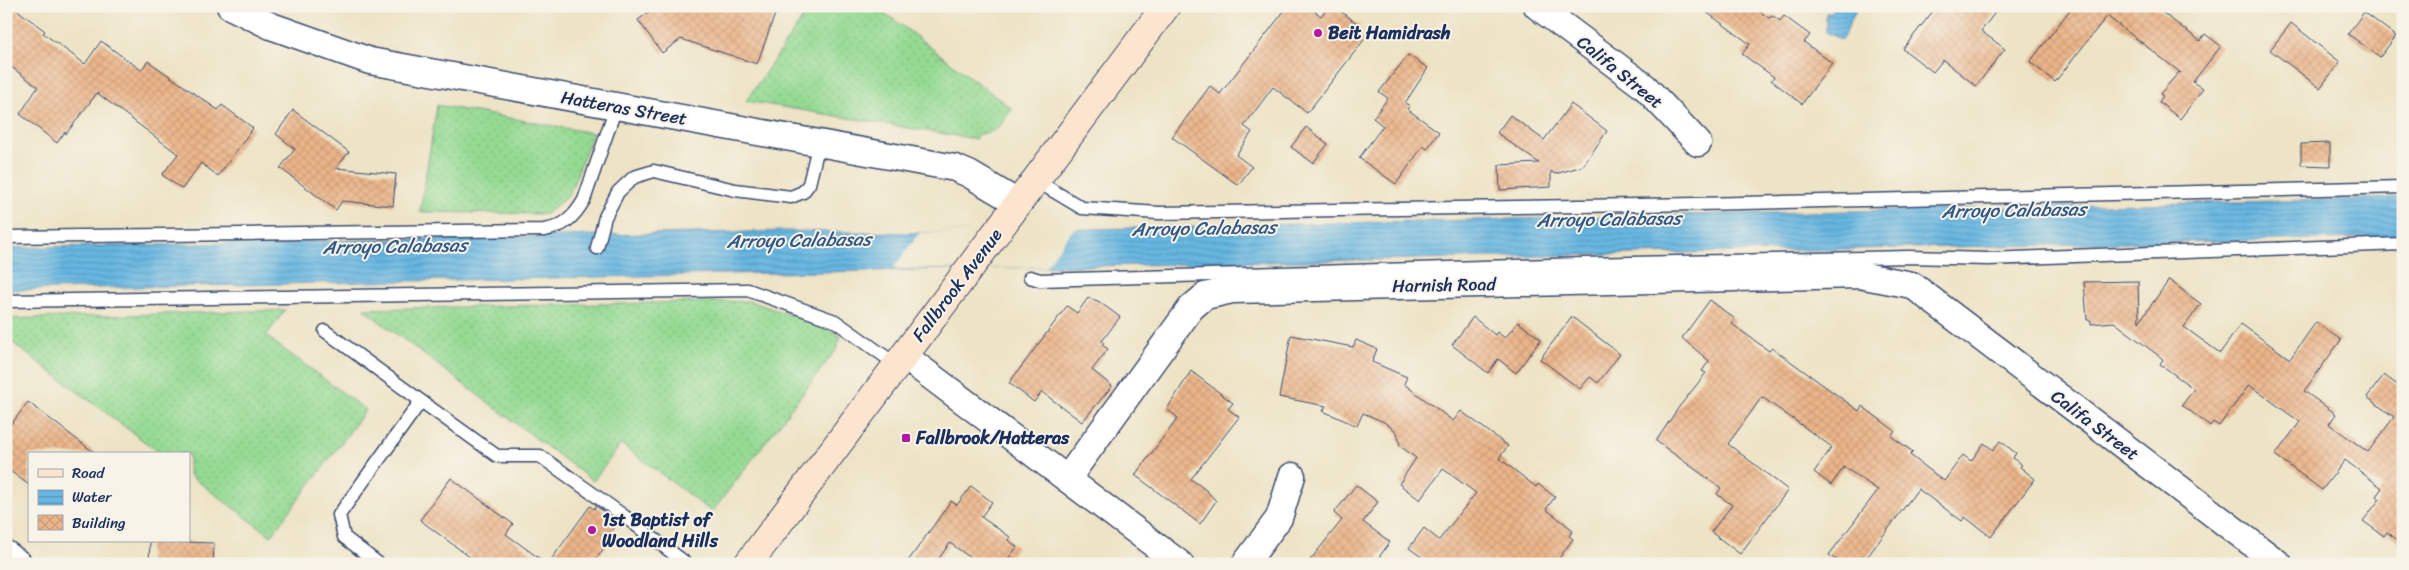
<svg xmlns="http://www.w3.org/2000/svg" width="2409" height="570" font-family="Sriracha,sans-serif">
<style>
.grass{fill:url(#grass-dots);stroke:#588478}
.water{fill:url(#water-rules);stroke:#4173a0}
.pier{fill:#ede3c5}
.building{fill:url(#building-cross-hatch)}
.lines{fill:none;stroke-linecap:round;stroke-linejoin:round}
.lane-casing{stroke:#3a4a6d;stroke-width:15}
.street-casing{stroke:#3a4a6d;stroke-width:29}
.secondary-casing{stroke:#3a4a6d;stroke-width:30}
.lane{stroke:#fff;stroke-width:12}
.street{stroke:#fff;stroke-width:26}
.secondary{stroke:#fce5cf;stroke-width:28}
.poi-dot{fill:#b5179e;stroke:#f7f3e8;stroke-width:2}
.labels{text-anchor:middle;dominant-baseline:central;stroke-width:4;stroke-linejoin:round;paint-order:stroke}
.poi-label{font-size:18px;font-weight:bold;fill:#1b2f5e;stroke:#f7f3e8;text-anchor:start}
.street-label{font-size:18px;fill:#1b2f5e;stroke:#f7f3e8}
.water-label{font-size:19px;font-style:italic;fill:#325886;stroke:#f7f3e8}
</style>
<defs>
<pattern id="grass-dots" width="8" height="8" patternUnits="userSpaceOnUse" patternTransform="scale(1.25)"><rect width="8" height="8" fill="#94da93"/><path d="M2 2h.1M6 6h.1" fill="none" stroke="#7fbb81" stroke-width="1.8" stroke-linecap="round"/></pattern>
<pattern id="water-rules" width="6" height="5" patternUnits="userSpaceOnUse" patternTransform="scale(1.25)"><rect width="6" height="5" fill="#67b7e2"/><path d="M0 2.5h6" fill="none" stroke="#5495ba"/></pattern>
<pattern id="building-cross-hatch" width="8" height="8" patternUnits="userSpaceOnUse" patternTransform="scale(1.25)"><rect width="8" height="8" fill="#ecb589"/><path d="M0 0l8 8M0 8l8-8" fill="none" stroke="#ca9c79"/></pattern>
</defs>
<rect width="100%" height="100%" fill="#f7f3e8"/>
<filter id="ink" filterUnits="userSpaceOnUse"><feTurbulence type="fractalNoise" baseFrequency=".02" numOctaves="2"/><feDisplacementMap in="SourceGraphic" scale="10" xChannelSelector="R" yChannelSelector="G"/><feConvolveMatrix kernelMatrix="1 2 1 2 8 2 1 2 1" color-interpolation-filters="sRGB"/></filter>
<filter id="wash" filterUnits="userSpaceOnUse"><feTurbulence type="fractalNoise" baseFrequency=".0096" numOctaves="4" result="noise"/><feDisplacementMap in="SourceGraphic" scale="20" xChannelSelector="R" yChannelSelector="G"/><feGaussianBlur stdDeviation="1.12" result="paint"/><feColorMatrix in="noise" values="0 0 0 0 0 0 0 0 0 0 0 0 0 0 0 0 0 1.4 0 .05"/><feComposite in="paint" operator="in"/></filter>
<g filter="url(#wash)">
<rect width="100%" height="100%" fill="#ede3c5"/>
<path class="grass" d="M811 6H876L1012 109C1001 124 998 133 978 134L975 139 746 101Z
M437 105 593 133 569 195 546 214 420 212Z
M749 301 819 324 841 336 836 350 712 512 621 444 593 481 363 309Z
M285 310 266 336 366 410 271 536 189 475V454H161L6 338V319Z"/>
<path class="water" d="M1835 6H1858L1842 40 1826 32V13L1832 12Z
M2403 198V237L6 290V248L786 231 919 233Z"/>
<path class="pier" d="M1075 227 1045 267 969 269H893L919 233Z"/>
<g id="blocks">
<path class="building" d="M6 6H12L45 31 43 33 85 64 101 41 141 70 148 61 218 110 222 105 253 128 218 176 201 163 182 189 162 175 178 154 97 93 66 134 65 132 57 143 20 114 38 87 6 63Z
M657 6H778L757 64 681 39 662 53 638 20Z
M1288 6H1308L1321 16 1329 6H1334L1360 26 1354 34 1364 40 1307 113 1273 87 1244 126 1252 132 1236 155 1252 167 1238 185 1172 137 1210 86 1220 94Z
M1698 6H1752L1769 18 1773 16 1780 21 1784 16 1810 35 1804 42 1832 63 1802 104 1771 80 1774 77 1742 54 1750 44Z
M1937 6H2000L1981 31 2005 49 1976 86 1943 60 1933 72 1903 49Z
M2073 6H2154L2200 41 2205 34 2221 46 2193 82 2203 89 2180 119 2159 102 2163 96 2160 94 2179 72 2181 73 2107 16 2055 82 2030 62Z
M2364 12 2396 36 2380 57 2348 34Z
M2291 23 2340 62 2320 88 2270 50Z
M1408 55 1428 68 1405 103 1410 106 1407 109 1439 132 1427 149 1423 146 1396 184 1359 158 1383 126 1373 118 1388 98 1379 92Z
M1571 104 1607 131 1583 166 1555 174 1551 171V187L1500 190 1499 165 1539 163 1497 133 1510 115 1544 140Z
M293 110 349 152 336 168 396 174 393 206 342 201 336 210 280 168 295 149 276 134Z
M1306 127 1328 144 1313 163 1291 147Z
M2330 143V166L2301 165V144Z
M2169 280 2201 304 2184 327 2220 353 2241 324 2290 359 2316 322 2341 340 2304 391 2336 414 2329 424 2368 452 2394 417 2367 397 2384 375 2403 389V544L2387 532 2384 536 2363 521 2380 499 2376 496 2382 488 2345 460 2322 490 2275 455 2300 422 2249 385 2219 426 2213 422 2210 426 2182 405 2194 389 2160 364 2163 359 2114 322 2091 324V320H2087L2084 282 2138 281 2139 322Z
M1088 298 1098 301 1120 317 1102 341 1104 343 1102 345 1108 349 1092 370 1112 386 1082 422 1042 392 1034 402 1009 383 1067 306 1077 313Z
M1710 300 1735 319 1732 324 1769 351 1772 348 1859 411 1862 406 1895 431 1891 436 1913 452 1910 455 1944 481 1963 455 1971 461 1984 443 1993 450 2000 441 2016 453 2013 458 2022 465 2020 467 2035 479 1991 537 1965 517 1962 521 1918 489 1862 564H1842L1829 555 1878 490 1844 467 1831 485 1814 472 1832 447 1762 397 1728 444 1788 490 1740 554 1711 532 1732 505 1717 494 1721 488 1656 441 1679 407 1706 373 1702 371 1709 361 1682 338Z
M1473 317 1495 335 1497 332 1505 338 1518 322 1541 339 1516 373 1498 359 1488 373 1452 345Z
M1572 317 1620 354 1598 383 1590 377 1580 389 1540 359Z
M1291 335 1353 347 1356 340 1377 349 1372 362 1407 377 1404 384 1453 421 1461 411 1508 446 1499 458 1536 487 1538 484 1555 497 1546 509 1573 530 1569 536 1573 539 1555 564H1431L1409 548 1424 528 1439 540 1476 493 1443 469 1420 500 1399 484 1416 458 1400 446 1397 432 1384 422 1363 413 1357 426 1323 411 1326 406 1279 397Z
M1191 371 1233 403 1228 409 1239 417 1191 479 1207 491 1216 501 1200 524 1135 475 1178 418 1167 409Z
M28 402 96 454H29V485L6 468V431Z
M451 478 513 524 506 534 547 564H479L420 520Z
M1356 485 1378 502 1363 522 1390 542 1374 564H1307L1342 520 1334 513Z
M971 486 992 502 981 517 1010 537 1008 540 1017 547 1004 564H979L950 543 935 564H906L951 501 957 505Z
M590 506 594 509 596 506 618 522 606 538 610 541 592 564H548Z
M150 541 214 543 213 564H149Z"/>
</g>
</g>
<g filter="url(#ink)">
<use href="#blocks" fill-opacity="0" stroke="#3a4a6d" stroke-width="1"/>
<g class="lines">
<g class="lane-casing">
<path id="lane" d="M1035 180 1082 208 1159 213 1698 204 2403 187
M6 237 544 230C564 227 574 217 584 200L616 107
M597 248 605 217 618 192 634 177 654 171 735 190 791 197 803 192 809 184 819 143
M1030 277 1040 280 1584 264 1909 257 1988 259 2403 244
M6 301 748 290 835 321 897 365
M325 331 421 401
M379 564 344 537 339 515 421 401 497 456H540L624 516 687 564"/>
</g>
<g class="street-casing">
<path id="street" d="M230 6 271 26 370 61 955 168 969 174 1018 203
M1537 6 1645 87 1698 143
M904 356 1180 564
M1067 479 1191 308 1205 296 1232 290 1859 275 1912 285 2279 564
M6 554 19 564
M1245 564 1279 518 1292 476"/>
</g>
<g class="secondary-casing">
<path id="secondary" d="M748 564 1166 6"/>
</g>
<use href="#lane" class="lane"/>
<use href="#street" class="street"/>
<use href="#secondary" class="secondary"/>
</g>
</g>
<g class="poi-dot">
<circle cx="1318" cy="33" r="5"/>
<rect x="901" y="433" width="10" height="10" rx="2.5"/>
<circle cx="592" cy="530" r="5"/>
</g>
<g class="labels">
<g class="poi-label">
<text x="1328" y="33">Beit Hamidrash</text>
<text x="916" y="438">Fallbrook/Hatteras</text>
<text x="602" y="520">1st Baptist of<tspan x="602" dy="21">Woodland Hills</tspan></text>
</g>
<g class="street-label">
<text transform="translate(1620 72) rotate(39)">Califa Street</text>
<text transform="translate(624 108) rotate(10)">Hatteras Street</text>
<text transform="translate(957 285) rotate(-53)">Fallbrook Avenue</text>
<text transform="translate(1444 285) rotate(-1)">Harnish Road</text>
<text transform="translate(2095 425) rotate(37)">Califa Street</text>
</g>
<g class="water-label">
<text transform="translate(2014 210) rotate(-1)">Arroyo Calabasas</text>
<text transform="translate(1609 219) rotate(-1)">Arroyo Calabasas</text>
<text transform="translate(1204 228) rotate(-1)">Arroyo Calabasas</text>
<text transform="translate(799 240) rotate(-1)">Arroyo Calabasas</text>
<text transform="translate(395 246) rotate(-1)">Arroyo Calabasas</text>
</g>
</g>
<rect width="2409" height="570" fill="none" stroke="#f7f3e8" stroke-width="25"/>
<rect x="28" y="452" width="162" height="90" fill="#f7f3e8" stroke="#9fa5b1"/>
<rect x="38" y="469" width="25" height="8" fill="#fce5cf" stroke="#9fa5b1"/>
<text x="72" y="478" font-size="15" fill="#1b2f5e">Road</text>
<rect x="38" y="490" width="25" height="15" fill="url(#water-rules)" stroke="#9fa5b1"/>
<text x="72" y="502" font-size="15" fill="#1b2f5e">Water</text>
<rect x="38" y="515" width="25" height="15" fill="url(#building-cross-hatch)" stroke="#9fa5b1"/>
<text x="72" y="528" font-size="15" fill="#1b2f5e">Building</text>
</svg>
